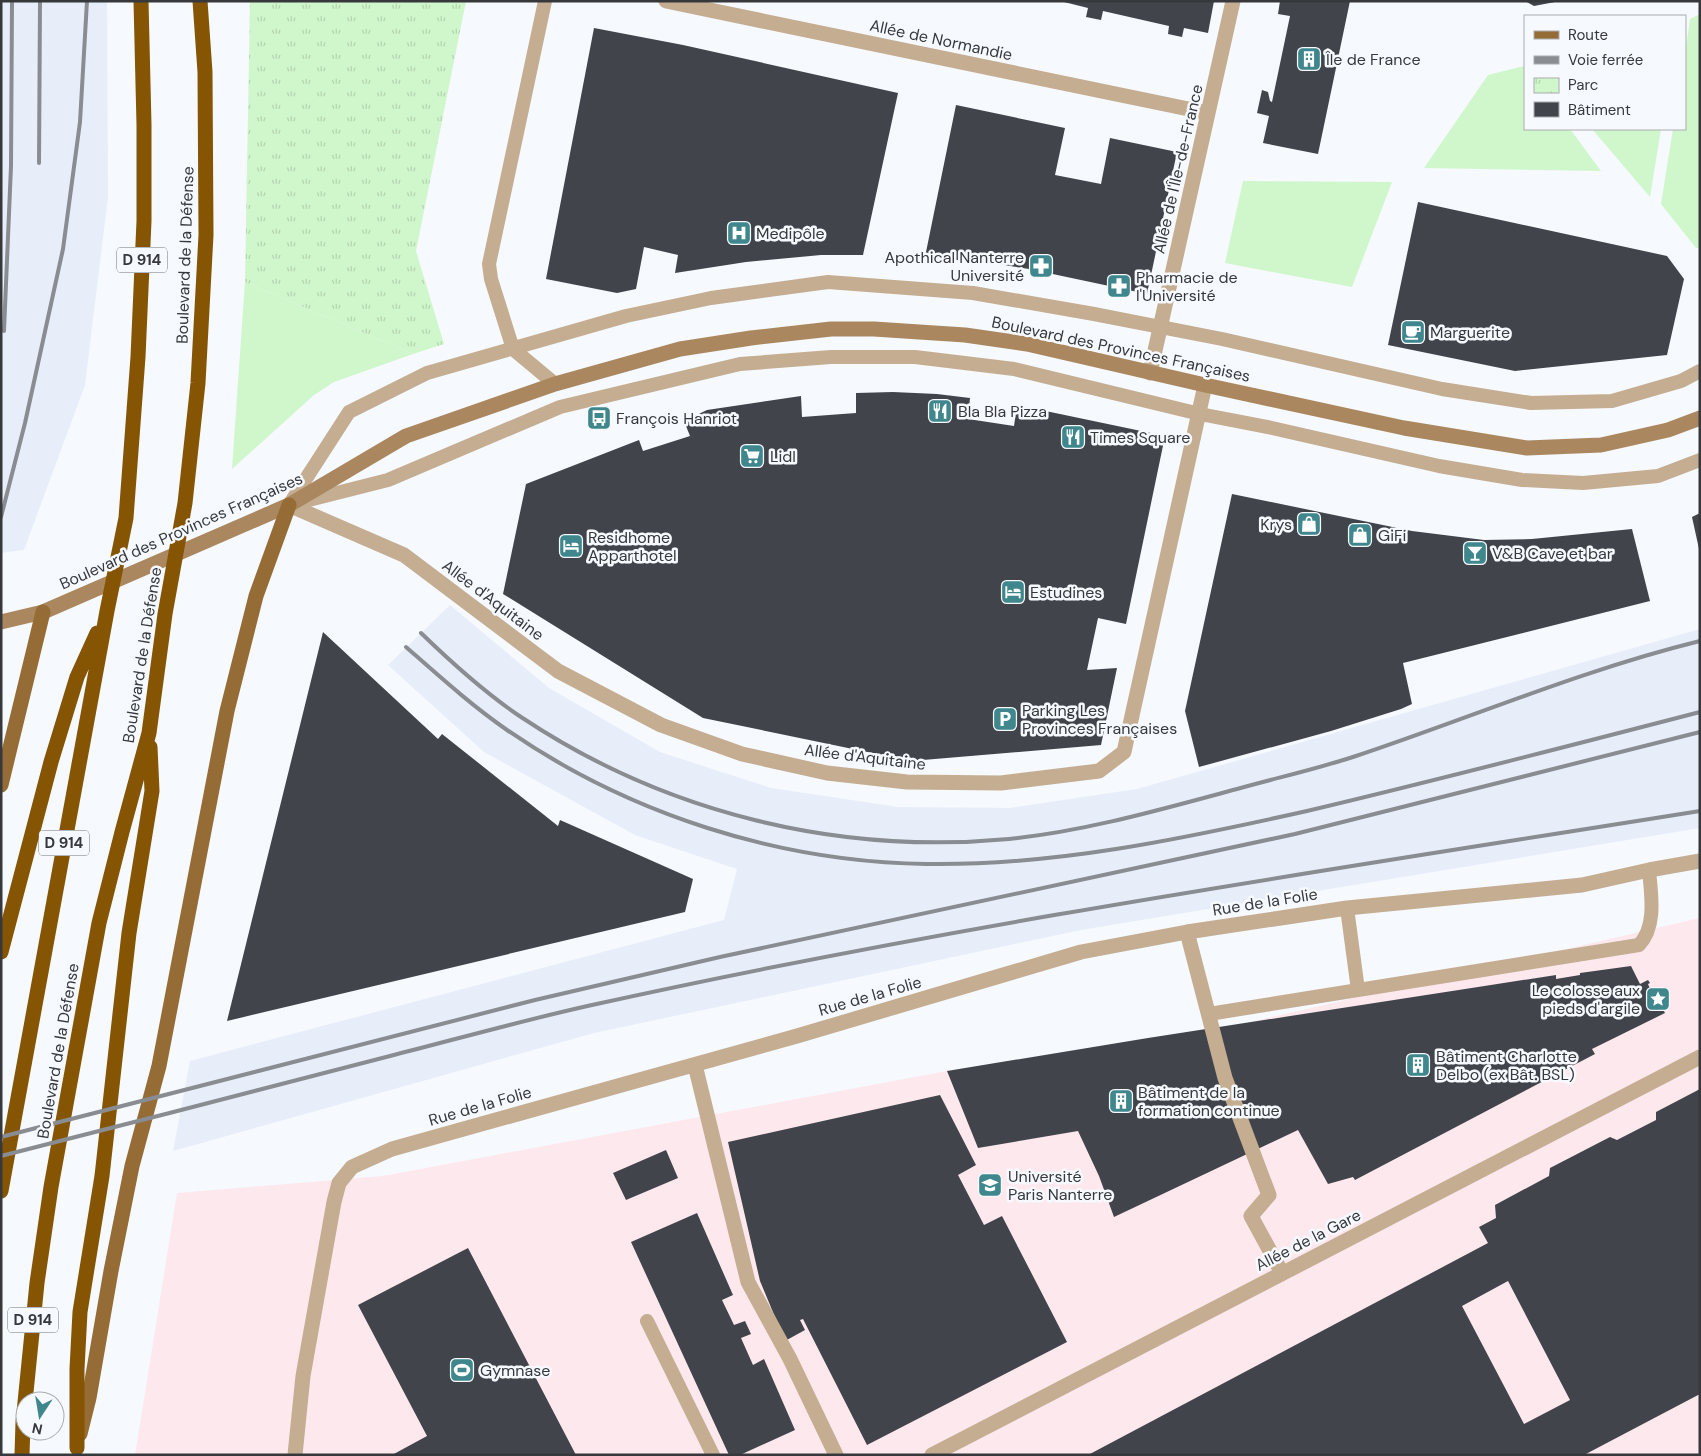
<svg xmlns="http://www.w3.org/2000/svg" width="1701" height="1456" font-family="'DM Sans',sans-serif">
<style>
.education{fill:#fde8ee}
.built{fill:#e7eefa}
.grass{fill:#d0f6cb}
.park{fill:url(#park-tufts)}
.building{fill:#41454b;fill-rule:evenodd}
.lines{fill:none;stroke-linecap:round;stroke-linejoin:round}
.lane{stroke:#c4ad91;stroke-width:14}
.street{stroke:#c4ad91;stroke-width:15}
.secondary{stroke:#aa875e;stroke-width:15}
.primary{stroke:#966c36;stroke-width:15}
.highway{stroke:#855503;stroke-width:15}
.rail{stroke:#898c90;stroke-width:4}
.labels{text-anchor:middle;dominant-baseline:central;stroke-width:5;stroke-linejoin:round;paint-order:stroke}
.shield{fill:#f6f9fe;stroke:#707276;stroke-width:1}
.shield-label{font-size:15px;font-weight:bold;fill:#36383b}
.street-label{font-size:16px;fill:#36383b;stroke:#f6f9fe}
.poi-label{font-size:16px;fill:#36383b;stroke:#f6f9fe;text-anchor:start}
</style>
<defs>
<pattern id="park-tufts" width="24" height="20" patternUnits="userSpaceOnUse" patternTransform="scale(1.25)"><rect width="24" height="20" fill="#d0f6cb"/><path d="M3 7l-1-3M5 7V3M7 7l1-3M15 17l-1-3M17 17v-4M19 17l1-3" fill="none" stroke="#b3d4af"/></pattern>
</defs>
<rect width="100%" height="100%" fill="#f6f9fe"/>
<!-- education -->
<path class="education" d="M1700,918V1455H135L177,1193L383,1176L947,1071L1242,1024Z"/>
<!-- built -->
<path class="built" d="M1,1H107L108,197L85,385L24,550L1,553Z
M450,605L549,688L660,752L771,788L898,807L1010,808L1137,789L1700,629V828L1081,930L594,1033L173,1151L190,1061L724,920L737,869L635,835L484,752L388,665Z"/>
<!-- grass -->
<path class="grass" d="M1700,14V248H1696L1661,204L1673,129H1685V55L1690,19Z
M1524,66L1525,129H1570L1601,171L1424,168L1488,75Z
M1592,129H1661L1650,197Z
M1243,181L1392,182L1352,287L1225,263Z
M245,282L413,354L334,382L314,395L232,469Z"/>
<!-- park -->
<path class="park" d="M250,1H466L416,251L444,344L413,354L245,282Z"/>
<!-- building -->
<path class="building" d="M1060,1H1214L1208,33L1184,28L1182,37L1168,34L1169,26L1103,11L1101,20L1086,17L1088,8Z
M1280,1H1350L1318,154L1263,143L1269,116L1257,113L1262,90L1268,92L1270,101L1272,102L1290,16L1278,14Z
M1525,1H1555V2L1534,6Z
M594,28L683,45L898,93L863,255H821L746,262L675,273L678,255L644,247L636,289L617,293L546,279Z
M956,105L1065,128L1055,175L1101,184L1110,138L1177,152L1147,294L1029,269L998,264L925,257Z
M1418,202L1667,256L1684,279L1667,355L1515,371L1388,345Z
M893,392L937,394L970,398L968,419L1014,426L1017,405L1165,436L1126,624L1098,618L1087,670L1117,668L1101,745L911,761L703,718L503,594L526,484L639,440L643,451L690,436L684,421L707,410L801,396L802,417L856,413V393Z
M1232,494L1412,531L1484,540L1532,539L1632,529L1650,601L1403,663L1412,704L1401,709L1331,731L1199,767L1185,711Z
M1700,513V549H1699L1692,517Z
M323,632L438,739L442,734L558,826L560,820L693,879L685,912L227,1021Z
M1631,966L1640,984L1648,980L1650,983L1648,984L1650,989L1652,988L1665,1013L1592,1049L1595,1054L1355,1180L1353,1177L1328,1184L1298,1130L1114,1217L1099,1176L1078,1131L978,1148L947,1071L1148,1038L1478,987L1556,975V979L1580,975V973Z
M1700,1089V1394L1584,1455H1088L1488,1243L1479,1227L1496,1218L1495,1205L1549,1176L1550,1168L1610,1137L1617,1140L1656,1120V1112ZM1508,1281L1570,1400L1524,1424L1462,1306Z
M940,1095L976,1165L958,1175L984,1225L1002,1216L1067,1342L867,1445L803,1319L800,1320L805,1330L785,1341L760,1281L728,1142Z
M666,1150L678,1178L626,1200L613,1173Z
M697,1213L733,1295L722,1300L734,1325L745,1321L751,1334L741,1338L753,1365L764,1359L795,1430L740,1455H729L631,1242Z
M468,1248L576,1455H392L427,1436L358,1305Z"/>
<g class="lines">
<!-- lane -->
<path class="lane" d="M545,1L489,264L491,279L513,349L555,384
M297,503L388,480L560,407L740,364L831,357H915L1014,369L1200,414L1272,428L1439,466L1522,480L1583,483L1658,476L1700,460
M289,505L349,412L427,373L626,316L711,298L828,282L973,293L1094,314L1222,339L1442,389L1531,403L1612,401L1681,381L1700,371
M1347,908L1358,990
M1209,1014L1639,945C1657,926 1651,894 1649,870
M647,1321L713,1455"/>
<!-- street -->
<path class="street" d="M666,1L1208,113
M1150,373L1233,1
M289,505L404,555L558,671L661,725L742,754L827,773L907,782L1001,783L1099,771L1124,752L1205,385
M1187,932L1225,1078L1269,1195L1251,1216L1282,1273
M695,1065L748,1282L790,1359L836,1455
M295,1455L303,1376L334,1202L339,1183L352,1167L392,1149L797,1036L1081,952L1187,932L1347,908L1582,885L1649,870L1700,861
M932,1455L1700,1057"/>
<!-- secondary -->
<path class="secondary" d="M1,622L43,612L289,505L406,436L555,384L680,349L751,338L831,329H874L965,335L1027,344L1205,385L1404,428L1527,448L1601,445L1668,430L1700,418"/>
<!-- primary -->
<path class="primary" d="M1,785L43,612
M80,1434L89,1398L111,1271L132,1166L159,1066L227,711L256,596L289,505"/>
<!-- highway -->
<path class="highway" d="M1,952L51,762L77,677L97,633
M1,1191L107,611L126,518L138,357L144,221V125L141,1
M77,1448V1369L80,1312L102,1176L129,933L152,791L150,747
M22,1455L23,1422L37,1283L51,1187L99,923L122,832L149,733L165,614L185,503L198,383L206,235L205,72L200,1"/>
<!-- rail -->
<path class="rail" d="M39,163L40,1
M4,331L11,166L12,1
M1,517L25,423L63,249L80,122L87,1
M421,633C452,663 485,693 521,717C665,813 837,855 1009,839C1087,831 1162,809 1237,789C1276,778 1317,769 1356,756C1470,718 1582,670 1700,641
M406,647C439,676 471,705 507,730C629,814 778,862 926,864C1054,866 1182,839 1307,811C1438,780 1569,746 1700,712
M1,1137L535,1000L720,957L1295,834L1700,732
M1,1156C131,1123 260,1090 390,1056C457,1039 524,1020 592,1005C958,924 1330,870 1700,811"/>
</g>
<!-- icons -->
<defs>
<symbol id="building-square" viewBox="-11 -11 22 22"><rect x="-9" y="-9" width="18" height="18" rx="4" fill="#3f878c" stroke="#f6f9fe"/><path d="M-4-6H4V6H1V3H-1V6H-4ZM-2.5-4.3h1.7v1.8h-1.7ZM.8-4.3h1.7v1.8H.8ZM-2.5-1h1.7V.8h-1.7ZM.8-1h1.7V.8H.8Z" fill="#fff"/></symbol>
<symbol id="hospital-square" viewBox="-11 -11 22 22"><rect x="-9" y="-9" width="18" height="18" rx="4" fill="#3f878c" stroke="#f6f9fe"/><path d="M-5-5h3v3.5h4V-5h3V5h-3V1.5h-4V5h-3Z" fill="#fff"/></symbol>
<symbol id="pharmacy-square" viewBox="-11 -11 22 22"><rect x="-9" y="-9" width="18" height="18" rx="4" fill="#3f878c" stroke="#f6f9fe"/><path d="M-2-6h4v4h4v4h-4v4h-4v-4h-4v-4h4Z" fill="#fff"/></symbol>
<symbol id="cafe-square" viewBox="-11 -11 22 22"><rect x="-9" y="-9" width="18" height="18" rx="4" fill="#3f878c" stroke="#f6f9fe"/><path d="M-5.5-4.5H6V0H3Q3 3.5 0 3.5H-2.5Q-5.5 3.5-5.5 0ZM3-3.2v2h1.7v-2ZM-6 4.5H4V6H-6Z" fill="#fff"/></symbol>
<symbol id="restaurant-square" viewBox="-11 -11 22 22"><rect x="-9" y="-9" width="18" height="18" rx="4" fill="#3f878c" stroke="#f6f9fe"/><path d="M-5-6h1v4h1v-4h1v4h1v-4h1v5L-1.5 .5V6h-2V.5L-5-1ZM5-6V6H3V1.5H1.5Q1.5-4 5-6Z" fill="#fff"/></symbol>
<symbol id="bus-square" viewBox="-11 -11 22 22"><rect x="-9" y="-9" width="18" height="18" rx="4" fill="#3f878c" stroke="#f6f9fe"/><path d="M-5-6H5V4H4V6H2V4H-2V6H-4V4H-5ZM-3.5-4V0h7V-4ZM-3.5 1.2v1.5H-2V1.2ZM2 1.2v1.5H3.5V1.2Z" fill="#fff"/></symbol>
<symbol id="supermarket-square" viewBox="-11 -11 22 22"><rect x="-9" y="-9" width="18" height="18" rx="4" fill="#3f878c" stroke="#f6f9fe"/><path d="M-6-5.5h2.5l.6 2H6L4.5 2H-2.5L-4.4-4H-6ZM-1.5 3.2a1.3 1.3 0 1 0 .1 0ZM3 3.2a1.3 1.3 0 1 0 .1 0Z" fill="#fff"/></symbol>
<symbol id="shop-square" viewBox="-11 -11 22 22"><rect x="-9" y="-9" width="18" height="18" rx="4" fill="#3f878c" stroke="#f6f9fe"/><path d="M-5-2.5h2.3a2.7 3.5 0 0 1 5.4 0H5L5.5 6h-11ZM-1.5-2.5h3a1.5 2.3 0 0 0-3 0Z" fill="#fff"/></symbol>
<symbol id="hotel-square" viewBox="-11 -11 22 22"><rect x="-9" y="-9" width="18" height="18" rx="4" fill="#3f878c" stroke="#f6f9fe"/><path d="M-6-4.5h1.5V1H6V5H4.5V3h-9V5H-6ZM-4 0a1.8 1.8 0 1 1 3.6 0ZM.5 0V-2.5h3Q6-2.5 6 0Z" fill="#fff"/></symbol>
<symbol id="bar-square" viewBox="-11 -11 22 22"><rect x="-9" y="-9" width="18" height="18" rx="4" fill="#3f878c" stroke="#f6f9fe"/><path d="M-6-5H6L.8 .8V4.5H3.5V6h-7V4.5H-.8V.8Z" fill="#fff"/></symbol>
<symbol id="parking-square" viewBox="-11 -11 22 22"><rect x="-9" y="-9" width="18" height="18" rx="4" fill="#3f878c" stroke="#f6f9fe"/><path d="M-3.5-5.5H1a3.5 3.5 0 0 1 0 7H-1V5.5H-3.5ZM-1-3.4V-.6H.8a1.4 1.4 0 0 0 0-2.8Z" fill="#fff"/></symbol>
<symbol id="sight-square" viewBox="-11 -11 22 22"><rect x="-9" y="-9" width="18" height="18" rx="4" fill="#3f878c" stroke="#f6f9fe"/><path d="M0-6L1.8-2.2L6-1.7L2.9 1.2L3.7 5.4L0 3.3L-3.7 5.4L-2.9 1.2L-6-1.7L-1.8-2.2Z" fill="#fff"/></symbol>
<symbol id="university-square" viewBox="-11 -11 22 22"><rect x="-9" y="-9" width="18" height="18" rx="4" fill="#3f878c" stroke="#f6f9fe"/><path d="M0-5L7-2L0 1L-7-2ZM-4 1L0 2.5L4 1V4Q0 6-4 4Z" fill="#fff"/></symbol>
<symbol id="stadium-square" viewBox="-11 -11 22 22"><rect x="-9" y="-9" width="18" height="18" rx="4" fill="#3f878c" stroke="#f6f9fe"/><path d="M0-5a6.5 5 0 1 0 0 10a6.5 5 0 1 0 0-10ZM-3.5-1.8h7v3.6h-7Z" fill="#fff"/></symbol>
</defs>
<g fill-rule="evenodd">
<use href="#building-square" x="1295" y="45" width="28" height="28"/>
<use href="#hospital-square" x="725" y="219" width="28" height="28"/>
<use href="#pharmacy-square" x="1027" y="252" width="28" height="28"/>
<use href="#pharmacy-square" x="1105" y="272" width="28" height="28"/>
<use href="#cafe-square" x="1399" y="318" width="28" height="28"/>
<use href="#restaurant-square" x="926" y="397" width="28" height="28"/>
<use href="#bus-square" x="585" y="404" width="28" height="28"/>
<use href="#restaurant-square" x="1059" y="423" width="28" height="28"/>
<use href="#supermarket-square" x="738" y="442" width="28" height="28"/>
<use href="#shop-square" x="1295" y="510" width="28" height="28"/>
<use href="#shop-square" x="1346" y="521" width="28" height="28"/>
<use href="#hotel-square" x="557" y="532" width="28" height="28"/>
<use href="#bar-square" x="1461" y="539" width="28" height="28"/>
<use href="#hotel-square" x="999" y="578" width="28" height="28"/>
<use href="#parking-square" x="991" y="705" width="28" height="28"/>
<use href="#sight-square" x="1644" y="985" width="28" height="28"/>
<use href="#building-square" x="1404" y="1051" width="28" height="28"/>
<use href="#building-square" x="1107" y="1087" width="28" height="28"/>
<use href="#university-square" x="976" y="1171" width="28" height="28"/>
<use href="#stadium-square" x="448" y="1356" width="28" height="28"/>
</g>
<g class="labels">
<!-- shield labels -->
<g class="shield">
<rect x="117" y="247.5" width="50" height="25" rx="4"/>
<rect x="39" y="830.5" width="50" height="25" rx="4"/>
<rect x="8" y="1307.5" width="50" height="25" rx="4"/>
</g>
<g class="shield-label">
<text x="142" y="260">D 914</text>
<text x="64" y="843">D 914</text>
<text x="33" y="1320">D 914</text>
</g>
<!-- street labels -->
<g class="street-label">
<text transform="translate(941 40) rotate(12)">Allée de Normandie</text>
<text transform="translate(1178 169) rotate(-77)">Allée de l'Île-de-France</text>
<text transform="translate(185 255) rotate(-88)">Boulevard de la Défense</text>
<text transform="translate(1121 349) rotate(12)">Boulevard des Provinces Françaises</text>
<text transform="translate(181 531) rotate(-24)">Boulevard des Provinces Françaises</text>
<text transform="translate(493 600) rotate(37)">Allée d'Aquitaine</text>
<text transform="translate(142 655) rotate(-81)">Boulevard de la Défense</text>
<text transform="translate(865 757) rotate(7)">Allée d'Aquitaine</text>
<text transform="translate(1265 902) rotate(-9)">Rue de la Folie</text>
<text transform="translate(870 996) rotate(-16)">Rue de la Folie</text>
<text transform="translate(58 1051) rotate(-80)">Boulevard de la Défense</text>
<text transform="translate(480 1106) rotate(-16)">Rue de la Folie</text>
<text transform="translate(1308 1240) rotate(-27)">Allée de la Gare</text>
</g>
<!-- poi labels -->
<g class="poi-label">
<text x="1326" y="59">Île de France</text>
<text x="756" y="233">Medipôle</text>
<text x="1024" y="257" text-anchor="end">Apothical Nanterre<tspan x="1024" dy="18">Université</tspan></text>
<text x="1136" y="277">Pharmacie de<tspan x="1136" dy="18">l'Université</tspan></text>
<text x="1430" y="332">Marguerite</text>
<text x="958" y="411">Bla Bla Pizza</text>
<text x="616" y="418">François Hanriot</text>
<text x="1090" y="437">Times Square</text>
<text x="770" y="456">Lidl</text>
<text x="1292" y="524" text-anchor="end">Krys</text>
<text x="1378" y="535">GiFi</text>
<text x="588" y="537">Residhome<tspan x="588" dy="18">Apparthotel</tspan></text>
<text x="1492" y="553">V&amp;B Cave et bar</text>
<text x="1030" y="592">Estudines</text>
<text x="1022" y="710">Parking Les<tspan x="1022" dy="18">Provinces Françaises</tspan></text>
<text x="1640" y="990" text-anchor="end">Le colosse aux<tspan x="1640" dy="18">pieds d'argile</tspan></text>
<text x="1436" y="1056">Bâtiment Charlotte<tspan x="1436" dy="18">Delbo (ex Bât. BSL)</tspan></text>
<text x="1138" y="1092">Bâtiment de la<tspan x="1138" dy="18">formation continue</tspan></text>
<text x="1008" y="1176">Université<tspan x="1008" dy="18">Paris Nanterre</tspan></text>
<text x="480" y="1370">Gymnase</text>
</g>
</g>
<!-- border -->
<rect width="1701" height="1456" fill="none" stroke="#36383b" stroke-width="5"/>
<!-- legend -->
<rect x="1524" y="15" width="162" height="115" fill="#f6f9fe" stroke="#a9acb0"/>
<rect x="1534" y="31" width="25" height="8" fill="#966c36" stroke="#a9acb0"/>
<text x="1568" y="40" font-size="15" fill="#36383b">Route</text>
<rect x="1534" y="56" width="25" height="8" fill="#898c90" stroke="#a9acb0"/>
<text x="1568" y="65" font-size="15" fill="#36383b">Voie ferrée</text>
<rect x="1534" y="78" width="25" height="15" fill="url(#park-tufts)" stroke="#a9acb0"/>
<text x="1568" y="90" font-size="15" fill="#36383b">Parc</text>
<rect x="1534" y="102" width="25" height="15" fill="#41454b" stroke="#a9acb0"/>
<text x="1568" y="115" font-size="15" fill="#36383b">Bâtiment</text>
<!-- north arrow -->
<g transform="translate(40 1416) rotate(192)"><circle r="24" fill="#f6f9fe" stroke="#a9acb0"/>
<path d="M0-4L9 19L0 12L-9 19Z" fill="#3f878c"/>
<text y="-8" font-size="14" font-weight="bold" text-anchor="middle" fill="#36383b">N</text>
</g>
</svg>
